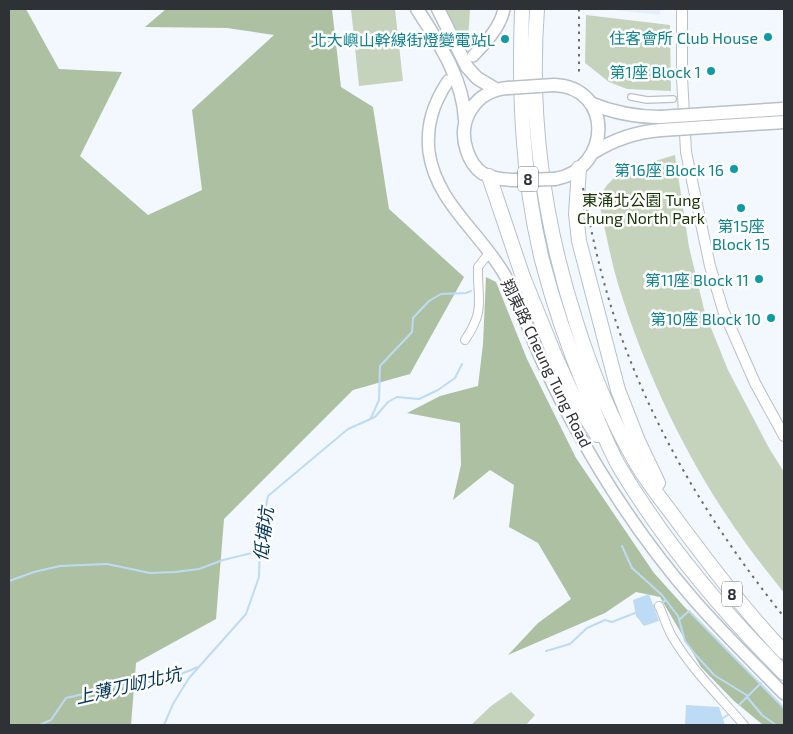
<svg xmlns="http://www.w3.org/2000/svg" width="793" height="734" font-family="'Exo 2','Noto Sans TC',sans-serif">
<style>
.built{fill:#e4effc}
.green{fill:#c5d3bd}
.forest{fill:#adc1a2}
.water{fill:#bddbf5}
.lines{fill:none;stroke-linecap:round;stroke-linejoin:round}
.stream{stroke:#bddbf5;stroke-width:2}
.pedestrian-casing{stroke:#b8c0ca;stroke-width:8}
.minor-casing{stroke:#b8c0ca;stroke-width:10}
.tertiary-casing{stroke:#b8c0ca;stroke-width:12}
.secondary-casing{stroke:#b8c0ca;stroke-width:14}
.primary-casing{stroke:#b8c0ca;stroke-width:15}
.motorway-casing{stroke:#b8c0ca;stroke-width:16}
.pedestrian{stroke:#fff;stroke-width:5.5}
.minor{stroke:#fff;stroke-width:8}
.tertiary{stroke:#fff;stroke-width:10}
.secondary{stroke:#fff;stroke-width:11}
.primary{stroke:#fff;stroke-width:12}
.motorway{stroke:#fff;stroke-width:14}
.rail{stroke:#686c70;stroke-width:2;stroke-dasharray:2.5 5;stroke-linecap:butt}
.primary-bridge-casing{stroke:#b8c0ca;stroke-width:15;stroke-linecap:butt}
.primary-bridge{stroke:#fff;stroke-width:12}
.culture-dot{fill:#0f9aa8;stroke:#fff;stroke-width:2}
.labels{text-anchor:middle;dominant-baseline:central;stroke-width:5;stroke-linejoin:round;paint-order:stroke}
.shield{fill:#fff;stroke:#6d6f72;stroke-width:1}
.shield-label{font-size:15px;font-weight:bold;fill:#2e3135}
.culture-label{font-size:16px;fill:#0d838f;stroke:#fff;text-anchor:end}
.park-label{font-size:16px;fill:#173203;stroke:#fff}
.street-label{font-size:16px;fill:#2e3135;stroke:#fff}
.water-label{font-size:18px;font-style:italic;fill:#033658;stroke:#fff}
</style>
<rect width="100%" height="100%" fill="#f3f8fe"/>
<!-- built -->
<path class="built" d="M605,9H660V15Z"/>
<!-- green -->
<path class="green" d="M351,9H395L403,81L359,86Z
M445,9H470L468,42L466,44L462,43Z
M586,15L670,25L671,91L627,89L609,82L585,63Z
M675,155L689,247L705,313L728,370L769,448L784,472V593C772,577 759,562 747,545C690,467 647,377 618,284C610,257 605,227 598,199L607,185L621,171Z
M511,692L535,715L526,725H471L491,706Z"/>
<!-- forest -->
<path class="forest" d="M9,9H26L59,69L122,72L80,156L148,215L202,190L192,110L274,35L227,28L145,27L166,9H332L341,87L373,107L389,209L464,277L410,374L353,390L224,519L216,619L136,663L131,725H9Z
M486,277L496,282L527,359L576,458L654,573L691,614L784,709V725H763L734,701L701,667L660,597L636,592L605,613L508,655L538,623L571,599L538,543L509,527L514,485L490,470L453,500L461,465L460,423L407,413L440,396L478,386L483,344Z"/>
<!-- water -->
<path class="water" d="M649,594L659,621L644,626L636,616L633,600Z
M686,705L719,707L725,725H685Z"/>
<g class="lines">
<!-- stream -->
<path class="stream" d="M371,418L379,400L380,366L412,332L413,318L429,301L441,294L466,293L471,291
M622,546L632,568L662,595L678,616L685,641L695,654L714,675L748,696
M9,581L34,572L60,566L83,565L107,564L150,573L175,572L199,569L223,560L260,551
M653,606L665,601
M680,619L689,611L784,708
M546,651L570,644L587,628L605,620L612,622L635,613
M747,697L762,715L776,725
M739,705L761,683
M723,718L731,713
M40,725L51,720L66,698L109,688L169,679L198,667
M164,725L173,704L189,678L246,614L259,577L260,535L268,496L348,429L375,417L388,402L397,397L419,399L438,390L455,378L462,364"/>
<defs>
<path id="pedestrian" d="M631,97L647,100L673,99"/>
<path id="minor" d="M465,340C486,309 477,300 478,267L490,252
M659,606C664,617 667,628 673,638C692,670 720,697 744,725"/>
<path id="tertiary" d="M682,9V77L686,152L710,266L723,310L755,383L784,436"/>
<path id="secondary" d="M473,56C486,42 500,28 504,9
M448,81C433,104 426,125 429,152C436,204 484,235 507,279C518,300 526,323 535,345C546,371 558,396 571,420C606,485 647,546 695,601C723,633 754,663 784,694"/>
<path id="primary" d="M417,9C439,43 463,78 465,120
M438,9L467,67L477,78L497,90
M554,85C614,87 612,169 555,179
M508,88C476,90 456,120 467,151C470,160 475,168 482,173C493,179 504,180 516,180
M590,103C614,113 635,117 660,117
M594,152C615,139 636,132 661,130"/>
<path id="motorway" d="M522,9C519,93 522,178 542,260C553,302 567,344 584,385C595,413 605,442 620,468C665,543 722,611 784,673
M537,9C529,116 543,220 576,322C591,370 610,417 635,461C648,484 666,505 681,526C714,570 746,612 784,652
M579,168L576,214L579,241L618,390L638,441L658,483
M489,176L523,277L555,356L575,400L597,435"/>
</defs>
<!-- pedestrian casing -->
<use href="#pedestrian" class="pedestrian-casing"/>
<!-- minor casing -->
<use href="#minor" class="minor-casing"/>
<!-- tertiary casing -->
<use href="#tertiary" class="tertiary-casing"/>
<!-- secondary casing -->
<use href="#secondary" class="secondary-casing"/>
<!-- primary casing -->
<use href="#primary" class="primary-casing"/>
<!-- motorway casing -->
<use href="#motorway" class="motorway-casing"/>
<!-- pedestrian -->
<use href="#pedestrian" class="pedestrian"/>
<!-- minor -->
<use href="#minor" class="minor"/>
<!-- tertiary -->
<use href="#tertiary" class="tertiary"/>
<!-- secondary -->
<use href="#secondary" class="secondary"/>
<!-- primary -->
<use href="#primary" class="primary"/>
<!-- motorway -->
<use href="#motorway" class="motorway"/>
<!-- rail -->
<path class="rail" d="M579,9V76
M583,188C593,243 606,299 627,352C664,449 720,537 784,617"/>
<defs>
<path id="primary-bridge" d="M508,88L554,85
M660,117L783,109
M661,130L784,122
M516,180L555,179"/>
</defs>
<!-- primary-bridge casing -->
<use href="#primary-bridge" class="primary-bridge-casing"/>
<!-- primary-bridge -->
<use href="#primary-bridge" class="primary-bridge"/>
</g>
<!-- markers -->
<g class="culture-dot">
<circle cx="768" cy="37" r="5"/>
<circle cx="505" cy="39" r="5"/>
<circle cx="711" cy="71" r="5"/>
<circle cx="734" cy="169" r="5"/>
<circle cx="741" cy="208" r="5"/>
<circle cx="759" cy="279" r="5"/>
<circle cx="771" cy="318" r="5"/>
</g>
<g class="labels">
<!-- shield labels -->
<g class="shield">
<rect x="518" y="166.5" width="20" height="25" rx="4"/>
<rect x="722" y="581.5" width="20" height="25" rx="4"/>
</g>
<g class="shield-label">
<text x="528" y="179">8</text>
<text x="732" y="594">8</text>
</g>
<!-- culture labels -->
<g class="culture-label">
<text x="758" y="37">住客會所 Club House</text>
<text x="495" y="39">北大嶼山幹線街燈變電站L</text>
<text x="701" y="71">第1座 Block 1</text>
<text x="724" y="169">第16座 Block 16</text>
<text x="741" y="225" text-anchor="middle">第15座<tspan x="741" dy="18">Block 15</tspan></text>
<text x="749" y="279">第11座 Block 11</text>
<text x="761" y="318">第10座 Block 10</text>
</g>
<!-- park labels -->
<g class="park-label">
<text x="641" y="199">東涌北公園 Tung<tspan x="641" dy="18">Chung North Park</tspan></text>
</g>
<!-- street labels -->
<g class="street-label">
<text transform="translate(547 363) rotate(64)">翔東路 Cheung Tung Road</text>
</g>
<!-- water labels -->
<g class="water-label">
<text transform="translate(263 534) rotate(-83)">低埔坑</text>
<text transform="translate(128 685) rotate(-13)">上薄刀屻北坑</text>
</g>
</g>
<!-- border -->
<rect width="793" height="734" fill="none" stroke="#2e3135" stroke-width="20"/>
</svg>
